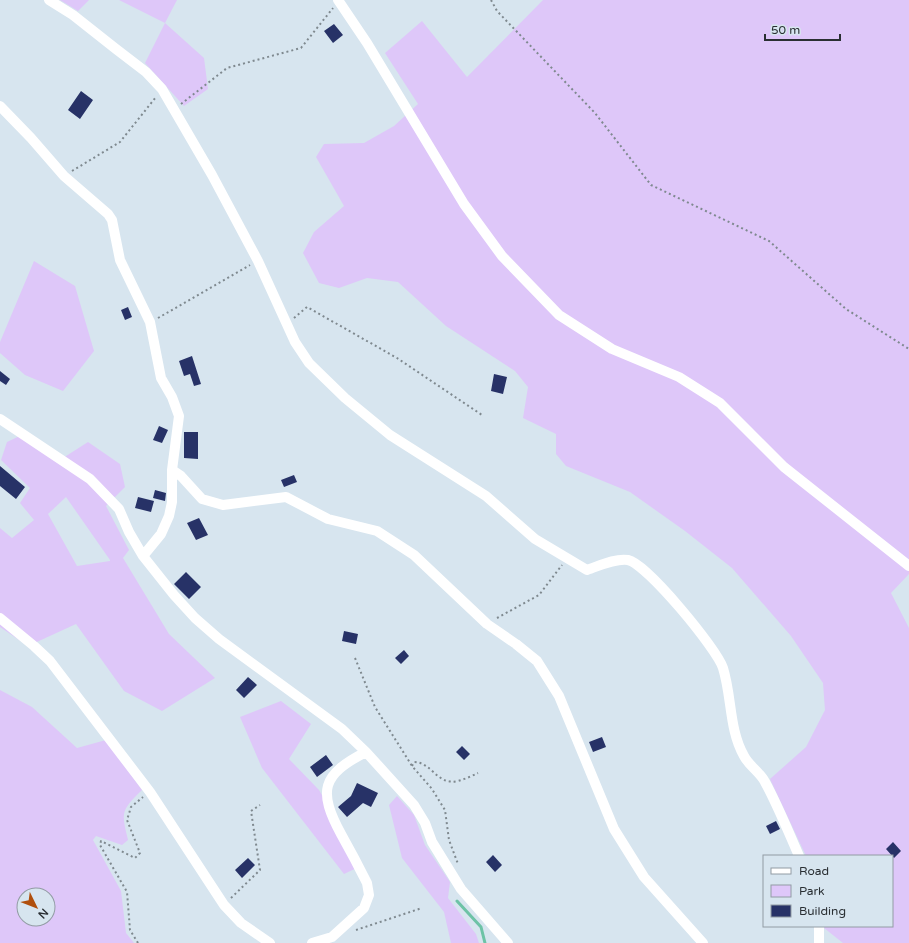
<svg xmlns="http://www.w3.org/2000/svg" width="909" height="943" font-family="'Varela Round',sans-serif">
<style>
.green{fill:#dec7f9;fill-rule:evenodd}
.lines{fill:none;stroke-linecap:round;stroke-linejoin:round}
.stream{stroke:#6dc3a6;stroke-width:3}
.building{fill:#273267}
.path{stroke:#7f898f;stroke-width:2;stroke-dasharray:2 3;stroke-linecap:butt}
.minor{stroke:#fff;stroke-width:10}
</style>
<rect width="100%" height="100%" fill="#d7e5ef"/>
<!-- green -->
<path class="green" d="M60,0H89L78,11Z
M119,0H177L165,23L204,58L208,89L184,106L145,63L165,23Z
M543,0H909V574L891,593L909,628V943H843L824,928L825,926H892V856H806L770,779L806,747L825,710L823,683L791,636L732,568L685,531L630,492L566,466L556,454V434L523,418L528,387L515,371L446,326L398,282L367,278L339,288L319,283L303,253L314,232L344,206L316,157L324,144L364,143L394,126L418,104L385,53L422,21L467,77Z
M34,261L75,286L94,351L63,391L25,375L0,353V342Z
M26,433L63,458L88,442L120,464L125,487L106,506L129,550L123,558L169,634L215,678L162,711L124,691L76,624L28,646L0,627V528L12,538L34,520L20,503L30,488L1,460L7,442ZM66,497L110,560V561L77,566L48,514Z
M0,690L32,707L77,748L106,740L142,790C121,811 121,811 128,840L122,845L96,836L93,840L121,891L126,933L134,943H0ZM24,895H48V919H24Z
M281,701L311,724L289,759L319,790L363,865L344,874L262,768L240,717Z
M397,796L414,815L425,845L450,882L448,898L476,934L479,943H451L444,912L402,858L389,805Z"/>
<g class="lines">
<!-- stream -->
<path class="stream" d="M457,901L481,927L485,943"/>
</g>
<!-- building -->
<path class="building" d="M334,24L343,35L333,43L324,31Z
M81,91L93,100L80,119L68,110Z
M128,307L132,317L125,320L121,310Z
M192,356L201,384L194,386L190,374L184,376L179,361Z
M0,371L10,379L6,385L0,381Z
M494,374L507,377L503,394L491,391Z
M159,426L168,430L162,443L153,440Z
M184,432H198V459L184,458Z
M0,466L25,487L16,499L0,486Z
M294,475L297,482L284,487L281,480Z
M155,490L166,493L165,501L153,498Z
M138,497L154,501L151,512L135,508Z
M199,518L208,535L196,540L187,523Z
M186,572L201,587L189,599L174,584Z
M344,631L358,634L356,644L342,641Z
M404,650L409,656L401,664L395,658Z
M248,677L257,685L244,698L236,690Z
M602,737L606,747L593,752L589,742Z
M462,746L470,754L464,760L456,752Z
M326,755L333,765L317,777L310,767Z
M357,783L378,793L371,807L363,803L347,817L338,807L351,796Z
M776,821L780,829L770,834L766,826Z
M893,842L901,851L894,858L886,849Z
M493,855L502,865L495,872L486,862Z
M248,858L255,865L242,878L235,870Z"/>
<g class="lines">
<!-- path -->
<path class="path" d="M491,0L497,11L595,113L651,185L769,241L846,309L909,349
M181,104L227,68L301,48L333,8
M72,171L120,142L156,97
M158,318L250,265
M294,318L307,307L397,358L482,415
M497,618L539,595L562,565
M355,658L375,707L412,766L432,789L445,810L449,840L458,864
M412,766L414,762C432,762 437,786 458,781C465,779 472,776 478,773
M231,898L260,870L251,811L260,805
M356,930L422,908
M138,943L130,930L127,892L100,845L101,841L135,858L140,853L127,820L131,807L143,797"/>
<!-- minor -->
<path class="minor" d="M49,0L73,15L116,49L146,72L162,89L212,175L258,261L295,342L309,363L345,398L390,435L486,496L535,539L587,570C599,566 615,558 628,560C647,564 717,649 723,668C732,697 729,730 744,756C749,766 760,772 765,782C778,806 788,831 799,856
M338,0L367,43L464,204L502,256L559,315L612,349L679,377L720,403L784,467L909,566
M0,106L31,138L64,176L108,214L112,220L120,260L150,322L161,378L172,397L179,416L172,470V502L169,516L161,534L143,556
M0,419L90,479L119,509L129,532L143,556L174,595L195,618L219,639L342,729L366,752L414,805L425,823L432,842L461,889L508,943
M172,470L181,476L202,499L223,505L286,497L328,519L377,531L414,555L487,624L516,644L537,661L559,696L614,829L644,877L703,943
M0,618L34,646L50,661L150,792L224,905L241,923L270,943
M312,943L332,937L364,908L369,895L367,883C359,867 350,850 341,834C318,791 321,775 366,752
M819,943V926"/>
</g>
<!-- legend -->
<rect x="763" y="855" width="130" height="72" fill="#d7e5ef" stroke="#929ca4"/>
<rect x="771" y="868" width="20" height="6" fill="#ffffff" stroke="#929ca4"/>
<text x="799" y="875" font-size="12" fill="#2a2f33">Road</text>
<rect x="771" y="885" width="20" height="12" fill="#dec7f9" stroke="#929ca4"/>
<text x="799" y="895" font-size="12" fill="#2a2f33">Park</text>
<rect x="771" y="905" width="20" height="12" fill="#273267" stroke="#929ca4"/>
<text x="799" y="915" font-size="12" fill="#2a2f33">Building</text>
<!-- north arrow -->
<g transform="translate(36 907) rotate(133)"><circle r="19" fill="#d7e5ef" stroke="#929ca4"/>
<path d="M0-3L7 15L0 10L-7 15Z" fill="#b04f0c"/>
<text y="-6" font-size="11" font-weight="bold" text-anchor="middle" fill="#2a2f33">N</text>
</g>
<!-- scale -->
<path d="M765 34v6h75v-6" fill="none" stroke="#2a2f33" stroke-width="2"/>
<text x="771" y="34" font-size="12" fill="#2a2f33" stroke="#d7e5ef" stroke-width="3" paint-order="stroke">50 m</text>
</svg>
